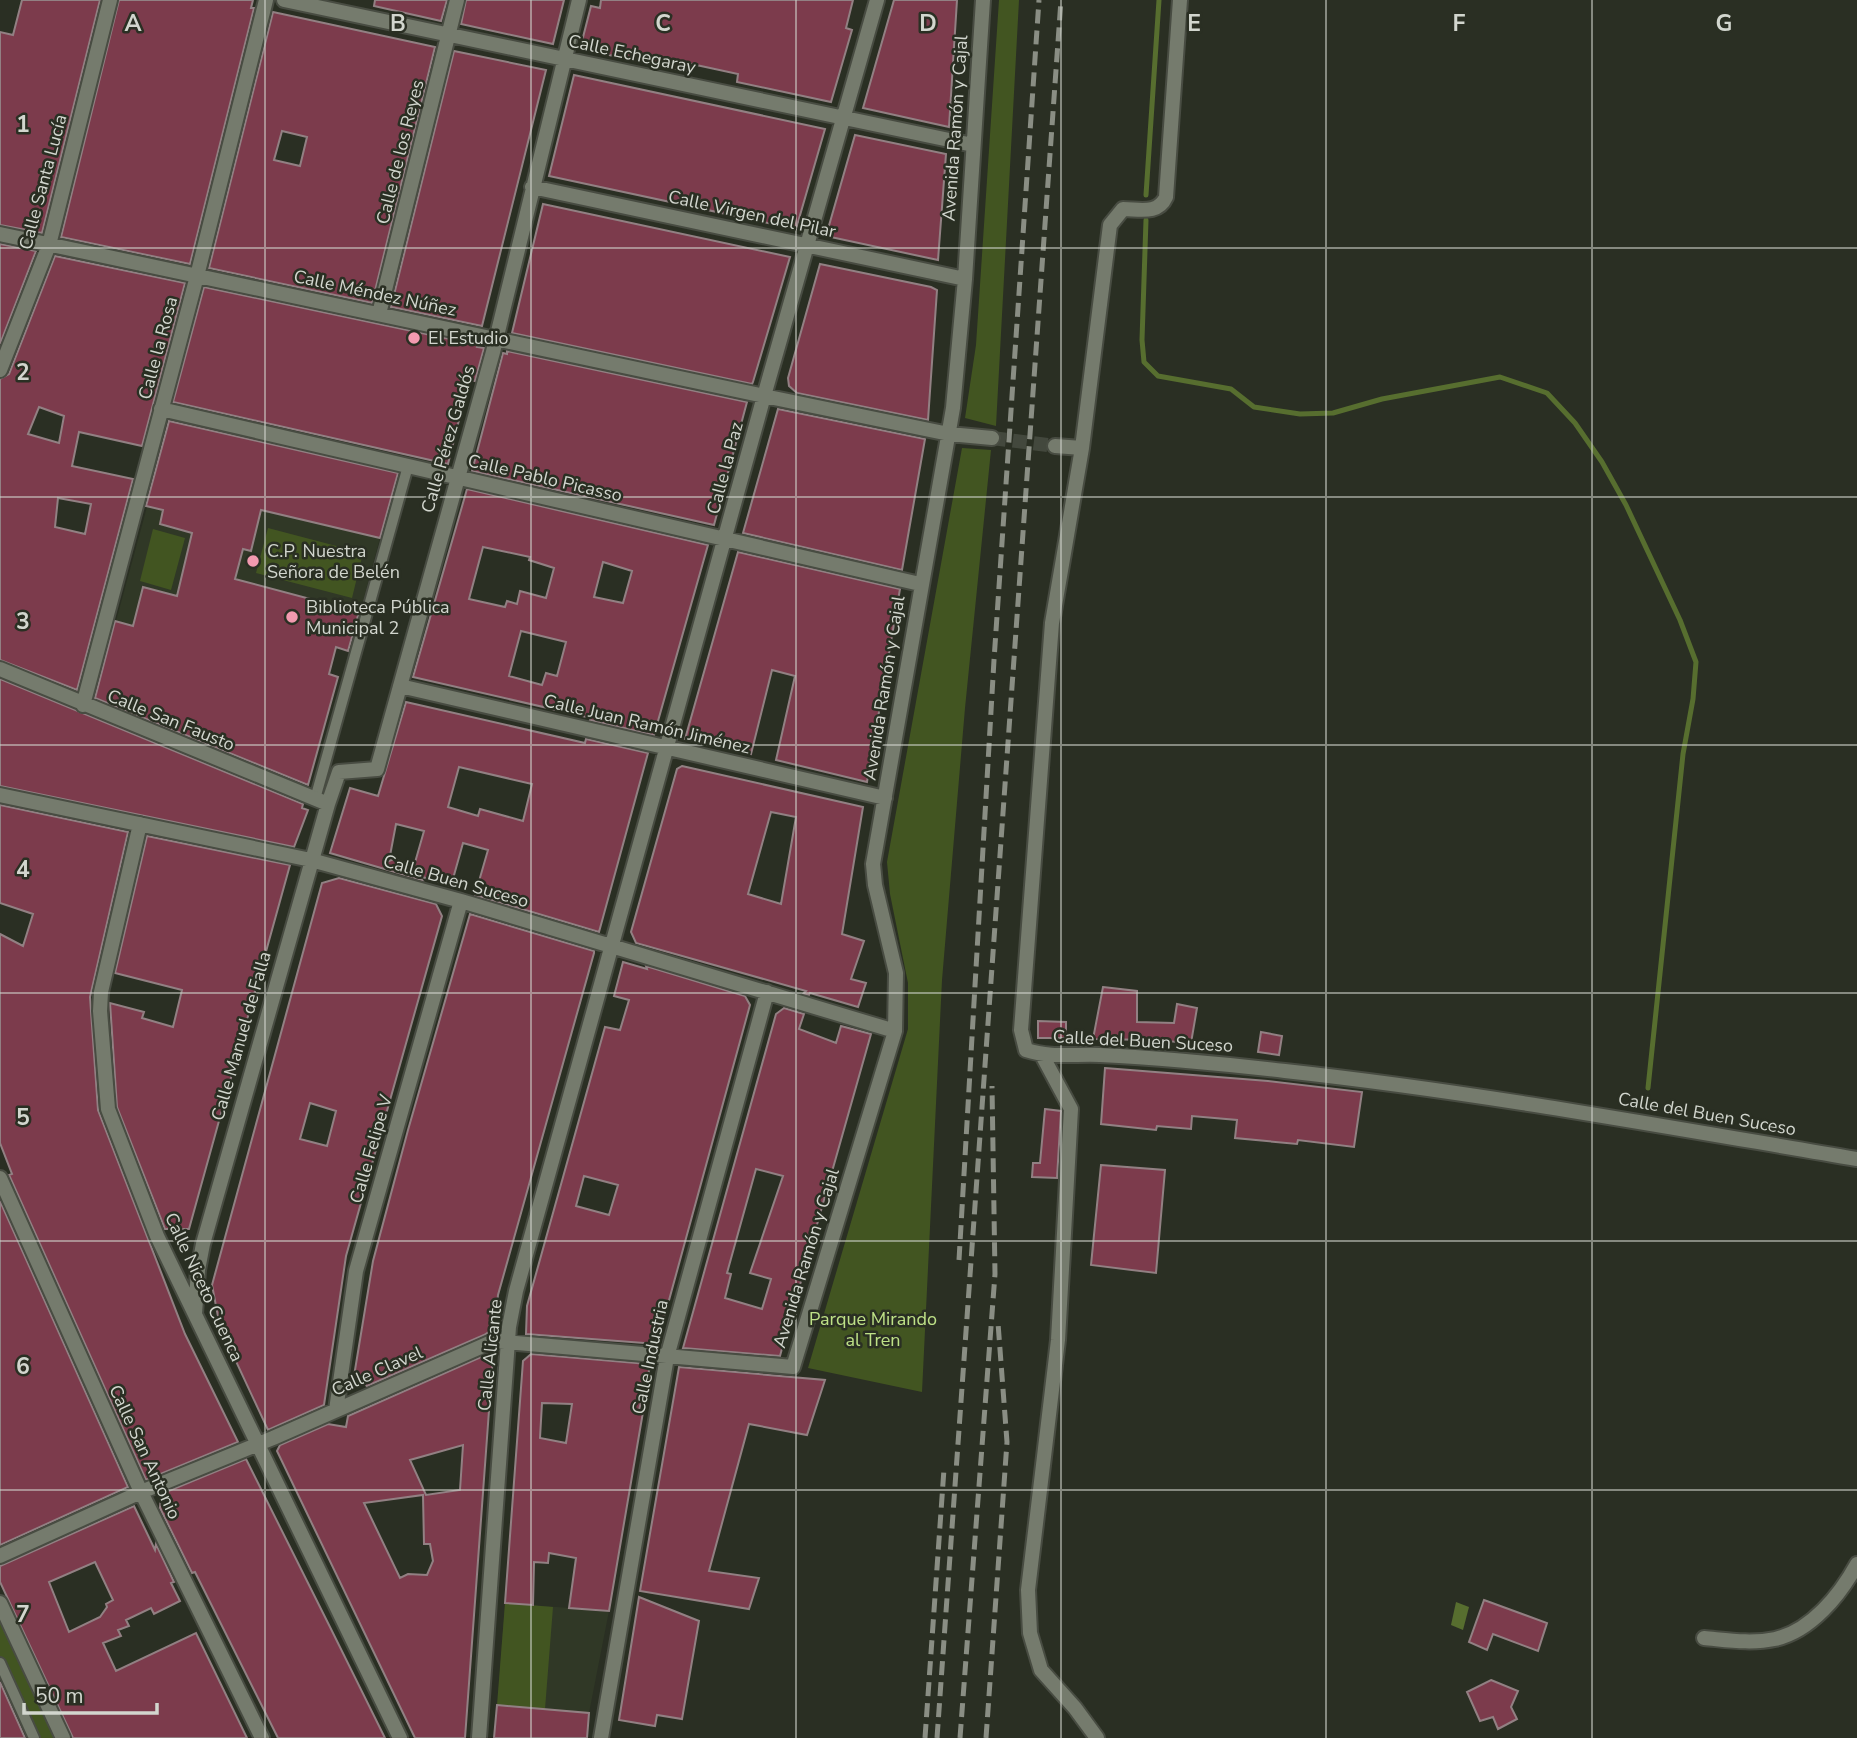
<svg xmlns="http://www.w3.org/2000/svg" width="1857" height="1738" font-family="'Nunito Sans',sans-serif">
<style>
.built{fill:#303826}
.green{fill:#425521}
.water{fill:#576e2f}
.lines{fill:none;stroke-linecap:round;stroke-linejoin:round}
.stream{stroke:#576e2f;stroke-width:5}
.building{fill:#7c3b4c;stroke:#928083;stroke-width:2;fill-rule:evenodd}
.minor-tunnel{stroke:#43483d;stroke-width:14;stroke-dasharray:14 7;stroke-linecap:butt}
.pedestrian-casing{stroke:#484c42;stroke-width:14}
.minor-casing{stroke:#484c42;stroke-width:18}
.pedestrian{stroke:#757b6d;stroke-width:10}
.minor{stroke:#757b6d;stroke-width:14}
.rail{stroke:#8a8e84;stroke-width:5;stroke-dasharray:14 7;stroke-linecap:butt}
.grid{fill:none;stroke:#d2d6ce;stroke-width:2;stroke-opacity:0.55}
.poi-dot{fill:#f29aaf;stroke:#2a2f23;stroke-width:2.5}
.labels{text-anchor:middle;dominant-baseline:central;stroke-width:5;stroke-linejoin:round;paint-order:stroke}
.street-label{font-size:18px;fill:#d2d6ce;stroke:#2a2f23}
.poi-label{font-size:18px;fill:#d2d6ce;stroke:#2a2f23;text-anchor:start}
.park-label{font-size:18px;fill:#bee187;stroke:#2a2f23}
.grid-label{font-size:23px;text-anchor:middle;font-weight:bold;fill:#d2d6ce;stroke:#2a2f23;stroke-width:5;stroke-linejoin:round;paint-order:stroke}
</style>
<rect width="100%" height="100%" fill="#2a2f23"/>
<!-- built -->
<path class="built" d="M153,485L380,538L360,612L255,584L252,591L175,636L116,621Z
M505,1603L609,1611L589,1713L495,1738Z"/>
<!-- green -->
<path class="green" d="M999,0H1019L996,426L965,418L976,345Z
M962,448L991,450L965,708L942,980L922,1392L808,1368L908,1029V983L890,894L887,862Z
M268,528L363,553L352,598L256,573Z
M153,529L185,538L171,590L140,581Z
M0,1603L63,1738H34L0,1663Z
M505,1603L553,1607L545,1709L497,1705Z"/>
<!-- water -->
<path class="water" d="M1456,1602L1469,1607L1463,1630L1451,1625Z"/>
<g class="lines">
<!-- stream -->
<path class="stream" d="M1146,195L1159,0
M1146,220L1142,340L1144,362L1158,376L1231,389L1254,407L1300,414L1333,413L1382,399L1500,377L1547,393L1575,423L1602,462L1626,505L1680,620L1696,662L1693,699L1683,754L1648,1088"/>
</g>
<!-- building -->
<path class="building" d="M22,0H100L42,233L0,225V32L13,35Z
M119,0H253L251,8H254L190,264L61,237Z
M375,0H447L441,21L374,6Z
M466,0H564L553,44L461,24Z
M601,0H853L846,28L852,30L831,102L737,82L738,74L687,63L686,71L580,49L591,6L600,8Z
M894,0H957L949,127L863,108Z
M273,12L435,47L372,303L209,268ZM282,131L307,137L300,166L274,160Z
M454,51L546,70L482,326L391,307Z
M574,75L825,129L796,229L549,176Z
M855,135L946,154L938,260L826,236Z
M543,204L790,257L753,382L752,384L512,333Z
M0,244L36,251L0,344Z
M55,256L185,283L142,446L79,432L72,466L133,479L77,690L0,660V379L9,374ZM39,407L64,416L59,443L28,434ZM58,498L91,504L85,534L55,527Z
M820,264L931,287L937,290L928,420L797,393L789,386L788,378Z
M204,287L478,345L477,347L484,348L475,381L469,380L448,464L173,402Z
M507,351L747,402L714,525L472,471L503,353L507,354Z
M778,409L925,439L902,570L743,533Z
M169,421L398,473L380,538L261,510L251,551L243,549L235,579L359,612L348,651L336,647L329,674L338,677L308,785L95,698L115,621L133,626L143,587L177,596L192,533L160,524L163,510L146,506Z
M467,489L708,545L654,735L590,720L591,718L413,677ZM483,547L530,557L529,560L554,568L546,598L520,591L517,604L507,601L505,607L469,599ZM603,562L632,571L623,603L594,597ZM521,631L566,642L557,676L546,673L542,685L509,676Z
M738,552L900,589L867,782L776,760L795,676L772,670L751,754L685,739Z
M0,679L303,804L302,808L308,810L294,847L0,786Z
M406,702L585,743L586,739L648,753L599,932L475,895L488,850L463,843L451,886L419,876L422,880L330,853L350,788L378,796ZM459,767L532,784L523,821L480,809L478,816L448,807ZM396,824L424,831L414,866L394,859L389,861Z
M682,766L863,807L842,934L864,941L851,979L866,983L858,1007L810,993L809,995L803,994L806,991L636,943L631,932L677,769ZM771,812L796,817L781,904L748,894Z
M0,805L128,832L90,997L98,1110L185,1334L238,1442L146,1480L9,1175L12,1174L0,1143V934L23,946L33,914L0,903Z
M147,836L290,865L189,1229H165L117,1107L110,1003L144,1012L142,1018L173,1027L182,990L115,973Z
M339,878L436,904L442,916L346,1256L324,1405L268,1430L220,1327L212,1285L322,883ZM310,1103L336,1111L327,1146L300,1139Z
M470,914L594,951V953L498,1295L495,1328L484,1335L367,1386L354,1376L373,1261L408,1130Z
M623,962L647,969L646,966L745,996L750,1005L657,1344L526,1334L527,1306L605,1027L620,1030L629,1000L614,996ZM584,1176L618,1185L609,1215L576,1206Z
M1103,987L1137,991V1022L1174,1023L1177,1004L1197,1008L1191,1043L1152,1040L1093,1039Z
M784,1008L804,1014L799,1029L836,1043L841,1026L871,1034L786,1334L780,1356L683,1348L776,1014ZM756,1169L783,1176L750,1273L771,1279L762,1309L725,1298L731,1274L727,1273Z
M1038,1021L1066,1022V1038H1038Z
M1261,1032L1282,1036L1279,1055L1258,1052Z
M1105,1068L1268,1081L1362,1092L1354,1147L1298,1140L1297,1144L1235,1138L1237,1120L1192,1116L1191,1129L1157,1126L1156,1130L1101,1124Z
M1045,1109L1061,1111L1057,1178L1032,1177L1033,1163H1040Z
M1101,1165L1165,1170L1156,1273L1091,1265Z
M0,1201L128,1487L0,1545Z
M490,1353L493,1356L465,1738H415L277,1451L280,1445L328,1424L346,1427L348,1416ZM463,1445L460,1490L426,1495L410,1460ZM423,1495L424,1544H430L433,1561L427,1575L408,1574L400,1578L364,1503Z
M531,1354L648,1364L650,1367L639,1410L643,1412L609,1611L569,1608L576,1558L549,1553L548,1563L534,1562L533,1605L505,1603L523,1361ZM542,1403L572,1404L566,1443L540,1438Z
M679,1367L825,1380L807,1435L749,1424L709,1571L759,1578L749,1609L640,1591Z
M246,1459L330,1627L385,1738H278L195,1572L192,1573L160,1508L161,1494Z
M134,1506L155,1550L156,1544L174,1582L171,1583L180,1601L154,1614L151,1608L126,1620L129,1626L118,1630L121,1636L103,1643L116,1671L196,1633L247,1738H73L0,1582V1566ZM95,1562L113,1600L106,1604L107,1607L100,1617L69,1632L49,1582Z
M639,1597L699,1621L682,1719L657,1715L655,1726L619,1720Z
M1484,1600L1547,1623L1538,1651L1493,1634L1487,1650L1469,1642Z
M1491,1680L1518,1691L1511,1707L1517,1719L1498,1729L1493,1717L1480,1721L1467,1692Z
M0,1682L25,1738H0Z
M497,1705L589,1713L587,1738H494Z"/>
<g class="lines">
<!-- minor-tunnel -->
<path class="minor-tunnel" d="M992,438L1055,446"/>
<defs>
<path id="pedestrian" d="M315,799L408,466
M0,1663L34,1738"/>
<path id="minor" d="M284,0L973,145
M1180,0L1166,197C1158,215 1139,209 1123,209L1110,225L1082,448L1052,623L1021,1030L1026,1050C1050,1058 1074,1054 1100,1055C1161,1058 1224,1064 1285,1071C1477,1092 1667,1127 1857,1159
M532,187L965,279
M0,234L764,396L949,434L992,438
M379,314L457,0
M0,370L49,245L110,0
M161,409L920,584
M1055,446L1082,448
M0,669L328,804
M400,686L885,798
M83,705L197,276L266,0
M0,795L311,860L461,901L895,1031
M140,824L101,992L100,1011L108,1109L157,1236L400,1738
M1042,1055L1071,1109L1058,1340L1028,1590L1030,1633L1041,1670L1075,1708L1097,1738
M0,1178L141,1492L262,1738
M195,1314L198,1270L203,1244L328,804L339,772L377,769L493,352L579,0
M336,1410L356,1271L461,901
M0,1556L141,1492L273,1438L494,1341L793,1367L895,1031L896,973L875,885L873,864L953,408L965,279L983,0
M0,1603L63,1738
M1704,1638C1727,1640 1751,1644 1775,1639C1811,1631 1840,1595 1857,1564
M479,1738L509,1327L516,1291L764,396L877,0
M601,1738L667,1357L767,992"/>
</defs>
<!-- pedestrian casing -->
<use href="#pedestrian" class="pedestrian-casing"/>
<!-- minor casing -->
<use href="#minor" class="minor-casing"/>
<!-- pedestrian -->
<use href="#pedestrian" class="pedestrian"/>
<!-- minor -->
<use href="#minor" class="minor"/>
<!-- rail -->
<path class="rail" d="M959,1260L994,660L1039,0
M925,1738L944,1469
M937,1738L1061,0
M960,1738L995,1274L992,1086
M986,1738L1007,1442L998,1323"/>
</g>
<!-- grid -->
<path class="grid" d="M265,0V1738M531,0V1738M796,0V1738M1061,0V1738M1326,0V1738M1592,0V1738M0,248H1857M0,497H1857M0,745H1857M0,993H1857M0,1241H1857M0,1490H1857"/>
<!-- markers -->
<g class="poi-dot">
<circle cx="414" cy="338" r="7"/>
<circle cx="253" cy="561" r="7"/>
<circle cx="292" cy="617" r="7"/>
</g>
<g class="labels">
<!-- street labels -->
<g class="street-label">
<text transform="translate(632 54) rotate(12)">Calle Echegaray</text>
<text transform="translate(955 128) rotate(-86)">Avenida Ramón y Cajal</text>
<text transform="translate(400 152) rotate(-76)">Calle de los Reyes</text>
<text transform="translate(43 182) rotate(-75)">Calle Santa Lucía</text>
<text transform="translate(752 214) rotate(12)">Calle Virgen del Pilar</text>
<text transform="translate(375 293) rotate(12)">Calle Méndez Núñez</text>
<text transform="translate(158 348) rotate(-75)">Calle la Rosa</text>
<text transform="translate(448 439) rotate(-74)">Calle Pérez Galdós</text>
<text transform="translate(725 468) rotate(-75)">Calle la Paz</text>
<text transform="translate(545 478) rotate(13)">Calle Pablo Picasso</text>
<text transform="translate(884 688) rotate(-81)">Avenida Ramón y Cajal</text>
<text transform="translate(171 720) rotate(22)">Calle San Fausto</text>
<text transform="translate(647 724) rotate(13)">Calle Juan Ramón Jiménez</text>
<text transform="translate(456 881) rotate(16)">Calle Buen Suceso</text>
<text transform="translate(241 1036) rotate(-74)">Calle Manuel de Falla</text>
<text transform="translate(1143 1041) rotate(3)">Calle del Buen Suceso</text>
<text transform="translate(1707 1114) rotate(10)">Calle del Buen Suceso</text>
<text transform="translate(371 1149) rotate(-74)">Calle Felipe V</text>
<text transform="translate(806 1258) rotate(-73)">Avenida Ramón y Cajal</text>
<text transform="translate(204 1287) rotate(65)">Calle Niceto Cuenca</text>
<text transform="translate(490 1355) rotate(-84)">Calle Alicante</text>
<text transform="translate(650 1357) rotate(-78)">Calle Industria</text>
<text transform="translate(377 1371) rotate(-24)">Calle Clavel</text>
<text transform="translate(145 1452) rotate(65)">Calle San Antonio</text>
</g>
<!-- poi labels -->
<g class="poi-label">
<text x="428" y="338">El Estudio</text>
<text x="267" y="551">C.P. Nuestra<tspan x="267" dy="21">Señora de Belén</tspan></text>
<text x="306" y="607">Biblioteca Pública<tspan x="306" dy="21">Municipal 2</tspan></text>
</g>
<!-- park labels -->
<g class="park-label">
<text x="873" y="1319">Parque Mirando<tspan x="873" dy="21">al Tren</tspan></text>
</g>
</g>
<g class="grid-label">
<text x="133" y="31">A</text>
<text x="398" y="31">B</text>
<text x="663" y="31">C</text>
<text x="928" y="31">D</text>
<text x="1194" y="31">E</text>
<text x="1459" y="31">F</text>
<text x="1724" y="31">G</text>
<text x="23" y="132">1</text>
<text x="23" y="380">2</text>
<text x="23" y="629">3</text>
<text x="23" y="877">4</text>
<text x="23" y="1125">5</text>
<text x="23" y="1374">6</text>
<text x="23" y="1622">7</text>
</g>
<!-- scale -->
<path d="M24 1703v10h133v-10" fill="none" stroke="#d2d6ce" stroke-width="3.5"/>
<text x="35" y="1703" font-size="21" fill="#d2d6ce" stroke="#2a2f23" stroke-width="5" paint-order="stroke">50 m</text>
</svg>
